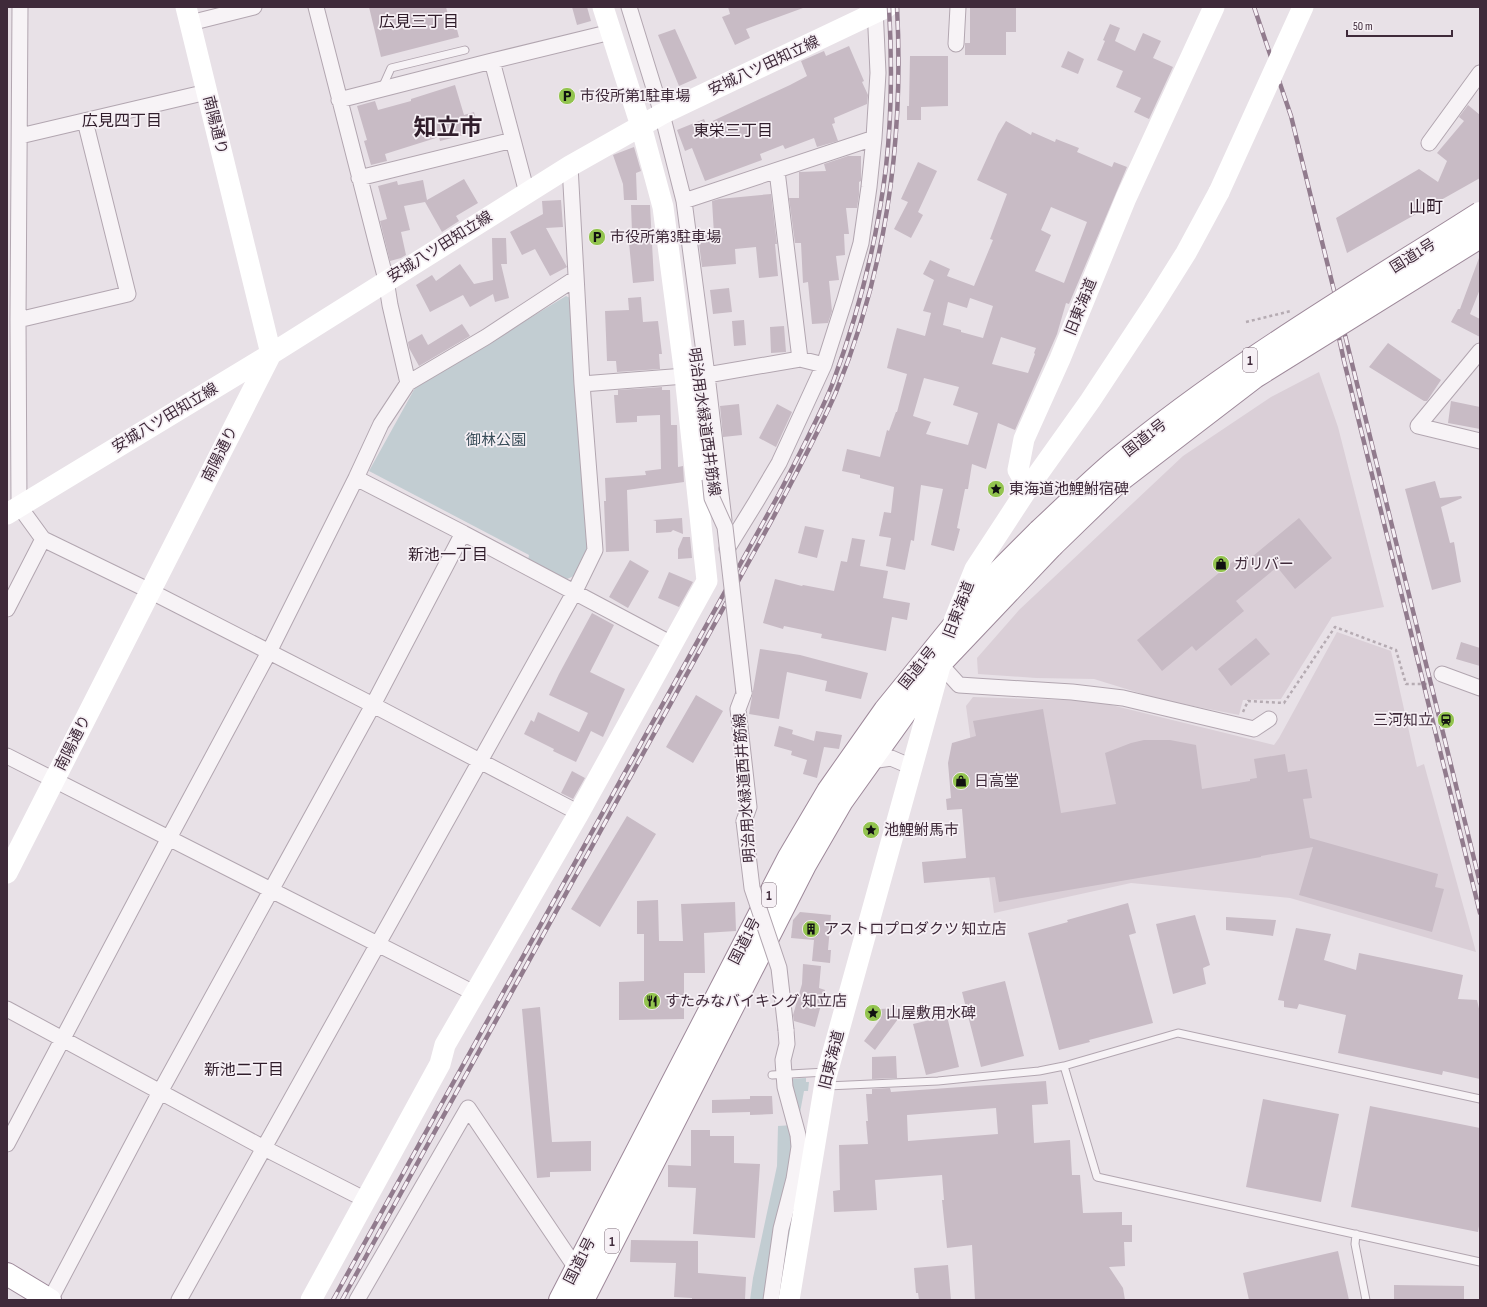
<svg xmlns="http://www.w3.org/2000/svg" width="1487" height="1307" font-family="'Sofia Sans Condensed','Noto Sans JP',sans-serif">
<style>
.built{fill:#dacfd7}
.green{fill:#c2cdd2}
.building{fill:#c8bbc5;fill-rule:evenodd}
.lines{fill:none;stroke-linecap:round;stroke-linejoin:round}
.lane-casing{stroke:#b2a6b0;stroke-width:9}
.street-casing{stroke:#b2a6b0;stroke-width:17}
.highway-casing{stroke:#9e899a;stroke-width:24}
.path{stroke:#b5abb2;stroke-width:2.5;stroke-dasharray:3 3;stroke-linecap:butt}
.lane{stroke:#f7f3f6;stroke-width:7}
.street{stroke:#f7f3f6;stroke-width:15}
.secondary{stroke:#fff;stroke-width:21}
.highway{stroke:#fff;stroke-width:22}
.rail-casing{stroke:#917b8d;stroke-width:4.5}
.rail{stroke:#f6f0f5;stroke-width:3;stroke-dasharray:9;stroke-linecap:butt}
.street-bridge-casing{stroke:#b2a6b0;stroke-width:17;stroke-linecap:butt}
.highway-bridge-casing{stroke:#9e899a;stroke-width:24;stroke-linecap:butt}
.street-bridge{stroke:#f7f3f6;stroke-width:15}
.secondary-bridge{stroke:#fff;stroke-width:21}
.highway-bridge{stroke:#fff;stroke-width:22}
.labels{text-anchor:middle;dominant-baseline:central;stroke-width:3.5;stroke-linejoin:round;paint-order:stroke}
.shield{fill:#f6f0f5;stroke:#766572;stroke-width:1}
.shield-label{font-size:14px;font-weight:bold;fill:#3f2a3a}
.street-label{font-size:15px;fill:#3f2a3a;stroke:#f6f0f5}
.poi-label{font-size:15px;fill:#3f2a3a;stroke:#f6f0f5;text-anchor:start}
.park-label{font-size:15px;fill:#394d59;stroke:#f6f0f5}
.neighbourhood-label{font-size:16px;fill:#301d2b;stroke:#f6f0f5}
.quarter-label{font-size:17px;fill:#301d2b;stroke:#f6f0f5}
.town-label{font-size:23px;font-weight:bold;fill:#301d2b;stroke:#f6f0f5}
</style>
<rect width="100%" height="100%" fill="#e8e1e7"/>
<!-- built -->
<path class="built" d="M1319,372L1338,427L1384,607L1332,617L1281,699L1243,700L1239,715L1162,700L1094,679L1036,678L978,674L977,658L1019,610L1183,456L1271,397Z
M1337,632L1391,651L1417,767L1424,764L1476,952L1290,898L1131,883L994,913L966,706L973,697L1095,701L1274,745L1279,738Z"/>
<!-- green -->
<path class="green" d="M566,296L570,298L592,549L574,576L567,579L528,560L529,555L369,471L415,388Z
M806,1078V1082H809L808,1091H804L799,1118L788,1079Z
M793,1125L806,1132L781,1300H750L753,1278L777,1166L778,1126Z"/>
<!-- building -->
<path class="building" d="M369,7H446L450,23L455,22L459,37L381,57Z
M572,7H587L591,21L577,25Z
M728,7H802L803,8L746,29L750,38L735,45L722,17L730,14Z
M970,7H1016V32H1006V55H965V43H970Z
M1110,24L1120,28L1115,41L1135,51L1143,33L1161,41L1153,58L1173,67L1149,119L1134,112L1141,98L1116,87L1123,71L1097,60L1105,41L1103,40Z
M675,29L697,78L679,86L658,35Z
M849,46L864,81L862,82L868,95L867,104L834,118L835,123L832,124L838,141L817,147L814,138L785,149L783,145L760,154L762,160L705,181L692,148L685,151L677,130L704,119L706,124L790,85L807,76L801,61L824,51L826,56Z
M1068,51L1084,59L1078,74L1061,67Z
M910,56H948V106L921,107V120H907V106H909Z
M455,85L464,115L474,112L479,131L440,141L439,137L385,154L387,161L371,165L364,141L367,140L357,106L375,101L378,110L411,101V99Z
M1468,105L1480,115V178L1347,253L1336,218L1419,169L1438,182L1447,161L1437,153L1464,121L1459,117Z
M1006,121L1031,135L1032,132L1055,142L1056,139L1079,148L1077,152L1112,167L1114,162L1127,167L1069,304L1066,303L1057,334L1015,430L998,423L986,469L972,464L968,489H965L957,528L960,529L954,551L931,545L943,489L921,485L914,541L911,540L905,570L886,566L891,538L879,536L884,512L891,513L894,487L860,478V475L842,471L847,449L880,457L887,430L889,431L896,412H897L907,374L887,368L893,343L897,328L925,336L931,313L923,311L934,280L923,274L930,260L950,269L947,276L974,286L993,240L990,239L1007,194L977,180L998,134ZM1051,207L1087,222L1064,283L1035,271L1051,235L1041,230ZM970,298L993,306L983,338L961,332V330L943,325L948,302L967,308ZM1001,337L1036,348L1034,353L1035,354L1028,373L992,364ZM924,378L959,387L953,405L978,413L968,445L926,434L931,422L913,416Z
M634,147L641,171L636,173L637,200H624L623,184L613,155Z
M848,156H861V181L859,182V195L857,208H846L849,234H844L845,255L836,256L839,280L829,281L832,311L828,323L812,324L808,282L803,283L801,243H795L789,198H799V172L826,171L824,164Z
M918,162L937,171L918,212L923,215L911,238L894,229L908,202L901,199Z
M464,179L478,203L456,216L459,221L442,232L425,202L404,206L410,230L401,232L406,255L401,258L390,261L380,221L387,219L378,186L397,181L398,185L423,180L427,200Z
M771,194L777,244H775L778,276L759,278L756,247L735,249L736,264L702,267L698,236L714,234L712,201L719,199Z
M561,200L563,227L546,228L567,267L550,276L535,249L522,255L510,232L543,214L542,201Z
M631,205H650L654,281L633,283L628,233L632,232Z
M492,238H506L507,264H501L509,298L495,302L493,294L470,307L463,295L430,312L416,285L432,275L436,281L460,264L474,284L493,280Z
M1479,258H1480V289L1470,314L1480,319V337L1451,322L1458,309H1460Z
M729,288L732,312L713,314L710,290Z
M641,297L643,322L658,321L662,354H659L660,369L617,372L616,361H607L605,311L629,310L628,298Z
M744,320L746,345L734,346L732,321Z
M462,324L470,336L419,366L409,348L408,342L422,334L428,345Z
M784,326L786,352L771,353L770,327Z
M1388,343L1441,380L1427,401H1424L1369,367Z
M662,387V390H670L671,425H677L678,467L683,466L684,482L627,490L629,551L606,552L604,501H606L605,478L646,475L645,471L661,469L660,415L637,416V422L616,423L614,395H618V390Z
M1451,401L1480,407V429L1448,423Z
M739,404L742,435L723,437L720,406Z
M777,404L792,412L776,447L759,438Z
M1435,481L1440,498L1461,496L1462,498L1441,507L1450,543L1454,542L1461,582L1432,590L1405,489Z
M682,518L683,534L673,530L671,532L656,533V521L653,520Z
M1299,518L1332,558L1295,589L1277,567L1236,601L1244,611L1196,651L1192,646L1162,671L1137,640L1242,554L1247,561Z
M805,526L824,530L817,558L798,553Z
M683,537H690L692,558L678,559V549Z
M852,538L865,540L860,566L888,571L883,598L910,603L907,620L892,617L886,651L821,638L822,634L784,626L783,629L763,623L775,579L802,586L803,585L834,591L841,561L847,562Z
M630,560L649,571L628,608L609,597Z
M669,572L693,582L679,607L658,598Z
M592,613L614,625L590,672L625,689L603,737L591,731L576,762L553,751L554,749L524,734L531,720L534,722L538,712L579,732L588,713L549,695L559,674Z
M1256,638L1270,654L1231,686L1218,669Z
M1461,642L1480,648V666L1456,659Z
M760,649L800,655L868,673L861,699L825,691L827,681L787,672L779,719L749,714Z
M696,695L723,711L693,763L666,747Z
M1043,709L1061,813L1116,804L1105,753L1131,743L1144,740H1170L1196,745L1202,789L1250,781V779L1257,778L1254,759L1285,754L1288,772L1307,769L1312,798L1303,799L1310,838L1438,874L1435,887L1444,889L1432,932L1299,895L1313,847L1261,856V857L999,902L995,877L924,883L922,862L966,858L962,809L947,810L946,799L951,798L948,763L952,743L976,736L973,721Z
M779,726L793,730L792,734L814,741L816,731L842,735L839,749L824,747L817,778L803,774L807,760L791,755L792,751L774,746Z
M572,771L585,778L573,799L561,793Z
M627,816L656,834L600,927L571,909Z
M658,900L659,941H683L681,904L735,902L736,931L704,933L705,973H684V1019L619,1020V982L644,981V934H637V901Z
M1128,903L1136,933L1129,935L1153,1023L1089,1040L1090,1042L1059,1050L1028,933L1068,922L1067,920Z
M800,912L831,915L828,950H831L830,963L812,961L814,940L791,938L793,920Z
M1195,915L1210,965L1203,968L1206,984L1173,994L1156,924Z
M1226,917L1276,920L1273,936L1226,930Z
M1296,928L1331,934L1324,960L1356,970L1359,953L1463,975L1458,999L1477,1000L1480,1013V1079L1443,1071L1442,1075L1338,1053L1346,1015L1299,1004L1297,1009L1284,1007V1001L1278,1000Z
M803,964L821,966L819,988L825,990L815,1027L794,1021L793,1015L802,984Z
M1005,981L1024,1056L981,1067L962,992Z
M540,1007L552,1142L591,1141V1171L550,1172V1177L537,1178L522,1009Z
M897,1008L898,1019L875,1050L864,1041L881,1018L880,1009Z
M947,1016L959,1067L926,1075L913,1024Z
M896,1056L897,1078L872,1079V1057Z
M1046,1081L1048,1104L1032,1105L1034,1143L1070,1140L1072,1175H1080L1083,1213L1122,1212V1225H1132V1242H1124L1125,1266L1109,1267L1123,1288L1125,1300H975L972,1245L947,1248L942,1200H944L942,1175L875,1180L877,1210L834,1212L833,1191L840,1190L839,1145L868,1144L866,1121H868L866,1094H872V1089L890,1088L891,1092ZM996,1108L998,1134L908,1141L907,1115Z
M750,1096H772L773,1114L750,1115V1112L712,1113V1100L750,1099Z
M1263,1099L1339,1114L1321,1202L1246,1187Z
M1370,1106L1480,1128V1220L1478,1232L1351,1207Z
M691,1130H710V1136H734V1163L760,1164L755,1238L693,1234L696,1188L668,1187V1165L691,1166Z
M631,1240L698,1241V1273L746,1277L745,1300H692V1298L674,1297L676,1263L630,1262Z
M1338,1251L1349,1300H1249L1243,1273Z
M948,1265L951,1300H919L918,1293H916L914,1268Z
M1394,1285L1464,1286V1300H1394Z"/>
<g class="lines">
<defs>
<path id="lane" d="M382,88L391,68L465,50
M1064,1066L1097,1177L1480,1262
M772,1075L826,1072
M827,1086L938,1081L1039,1071L1064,1066L1178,1033L1480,1099
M1356,1234L1355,1244L1366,1300"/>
<path id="street" d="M20,7L18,320L19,506L43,539L150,591L373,705L579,813
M316,7L386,280L390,305L408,383
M629,7L662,114L684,201L707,375L724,520
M190,23L254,7
M956,44L958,7
M339,100L492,61
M20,136L207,92
M513,140L492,61L611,32
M1429,143L1480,73
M777,171L800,359L824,365
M359,178L513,140L527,193
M684,201L874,138
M18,320L128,294L85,121
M1480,351L1418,426L1480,441
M707,375L800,359
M582,384L685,376
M463,533L672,644
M727,549L756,502L779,463L824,365L845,299L861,243L869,187L874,138L878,73L875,7
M7,609L43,539
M940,664L959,685L1072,692L1123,698L1254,729L1269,719
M1442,674L1480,688
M744,693L738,709L749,807L744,821
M7,756L474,993
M871,761L891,758L912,767
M7,1009L264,1148L366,1200
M7,1144L169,838L269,652L356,478L381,424L408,383L486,337L576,278
M50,1300L160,1092L373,705L463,533L356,478
M179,1300L575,591L595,550L582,384L570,166
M357,1300L468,1108L576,1268
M771,1300L781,1229L794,1179L799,1147L798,1135L785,1087L784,1074L783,1060L787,1044L786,1030"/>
<path id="highway" d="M7,1274L50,1300
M560,1300L789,857L828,791L885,710L993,577L1039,531
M583,1300L805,865L842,801L940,664L1052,546"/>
</defs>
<!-- lane casing -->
<use href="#lane" class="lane-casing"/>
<!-- street casing -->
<use href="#street" class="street-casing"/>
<!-- highway casing -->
<use href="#highway" class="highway-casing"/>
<!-- path -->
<path class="path" d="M1246,322L1291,311
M1243,712L1248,701L1284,703L1335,627L1396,650L1406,684H1432"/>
<!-- lane -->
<use href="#lane" class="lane"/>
<!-- street -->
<use href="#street" class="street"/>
<!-- secondary -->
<path class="secondary" d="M1028,488L1018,470L1024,439L1060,359L1126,198L1214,7
M7,514L271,354L570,166L662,114L887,7
M954,621L975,569L1028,488L1090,401L1154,304L1186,253L1219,192
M7,873L271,354L186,7
M311,1300L440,1064L445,1045L579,813L707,581L685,376L663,207L641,126L603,7
M789,1300L826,1077L940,666"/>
<!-- highway -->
<use href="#highway" class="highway"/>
<defs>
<path id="rail" d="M1254,7L1291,116L1480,883
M1332,305L1344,361L1480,913
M333,1300L779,494C797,458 817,422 832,385C858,315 877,242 886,167C892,114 892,60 889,7
M342,1300L774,516C795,475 818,434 836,392C887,268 904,140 897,7"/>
</defs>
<!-- rail casing -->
<use href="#rail" class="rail-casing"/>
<!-- rail -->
<use href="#rail" class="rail"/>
<defs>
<path id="street-bridge" d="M710,479L712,498L725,527L744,693
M744,821L752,888L779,968L786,1030"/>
<path id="highway-bridge" d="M1039,531C1064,508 1089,483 1115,461C1228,367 1356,292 1480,213
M1052,546L1118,482L1255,377L1480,237"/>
</defs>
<!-- street-bridge casing -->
<use href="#street-bridge" class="street-bridge-casing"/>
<!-- highway-bridge casing -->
<use href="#highway-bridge" class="highway-bridge-casing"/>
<!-- street-bridge -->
<use href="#street-bridge" class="street-bridge"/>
<!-- secondary-bridge -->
<path class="secondary-bridge" d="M1219,192L1303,7"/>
<!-- highway-bridge -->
<use href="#highway-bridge" class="highway-bridge"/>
</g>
<!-- icons -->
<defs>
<symbol id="parking-disc" viewBox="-11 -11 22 22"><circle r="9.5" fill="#93c44f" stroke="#f6f0f5"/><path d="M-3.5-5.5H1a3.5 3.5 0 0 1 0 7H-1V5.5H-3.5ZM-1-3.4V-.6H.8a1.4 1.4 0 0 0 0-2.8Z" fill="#111"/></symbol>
<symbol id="sight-disc" viewBox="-11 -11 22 22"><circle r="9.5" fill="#93c44f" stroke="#f6f0f5"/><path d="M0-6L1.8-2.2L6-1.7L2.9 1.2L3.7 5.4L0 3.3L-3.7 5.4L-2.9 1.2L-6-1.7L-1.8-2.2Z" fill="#111"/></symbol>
<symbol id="shop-disc" viewBox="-11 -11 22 22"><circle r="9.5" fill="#93c44f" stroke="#f6f0f5"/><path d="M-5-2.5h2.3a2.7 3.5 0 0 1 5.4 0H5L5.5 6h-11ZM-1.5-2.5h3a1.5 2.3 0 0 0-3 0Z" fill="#111"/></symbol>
<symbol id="station-disc" viewBox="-11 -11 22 22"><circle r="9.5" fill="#93c44f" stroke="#f6f0f5"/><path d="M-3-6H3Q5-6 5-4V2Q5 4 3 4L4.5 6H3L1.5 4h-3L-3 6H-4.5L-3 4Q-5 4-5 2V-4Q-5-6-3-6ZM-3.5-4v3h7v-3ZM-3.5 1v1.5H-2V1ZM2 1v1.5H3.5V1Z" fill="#111"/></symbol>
<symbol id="building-disc" viewBox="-11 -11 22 22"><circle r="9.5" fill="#93c44f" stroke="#f6f0f5"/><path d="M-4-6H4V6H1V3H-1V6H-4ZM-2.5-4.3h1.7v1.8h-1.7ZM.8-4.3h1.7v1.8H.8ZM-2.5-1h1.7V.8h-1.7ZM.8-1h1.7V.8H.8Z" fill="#111"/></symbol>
<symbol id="restaurant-disc" viewBox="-11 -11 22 22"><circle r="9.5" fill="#93c44f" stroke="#f6f0f5"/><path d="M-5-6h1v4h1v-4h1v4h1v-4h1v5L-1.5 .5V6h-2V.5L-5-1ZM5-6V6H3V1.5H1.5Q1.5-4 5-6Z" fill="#111"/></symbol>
</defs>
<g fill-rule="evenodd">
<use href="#parking-disc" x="557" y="86" width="20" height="20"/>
<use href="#parking-disc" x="587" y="227" width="20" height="20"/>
<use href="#sight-disc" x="986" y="479" width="20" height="20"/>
<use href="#shop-disc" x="1211" y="554" width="20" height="20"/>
<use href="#station-disc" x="1436" y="710" width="20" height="20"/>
<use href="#shop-disc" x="951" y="771" width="20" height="20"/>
<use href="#sight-disc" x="861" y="820" width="20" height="20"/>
<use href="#building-disc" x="801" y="919" width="20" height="20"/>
<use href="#restaurant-disc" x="642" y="991" width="20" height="20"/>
<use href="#sight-disc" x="863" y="1003" width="20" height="20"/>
</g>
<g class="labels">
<!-- shield labels -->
<g class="shield">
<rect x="1243" y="348" width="14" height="24" rx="3"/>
<rect x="762" y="883" width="14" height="24" rx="3"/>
<rect x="605" y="1229" width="14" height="24" rx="3"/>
</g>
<g class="shield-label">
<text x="1250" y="360">1</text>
<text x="769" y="895">1</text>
<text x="612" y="1241">1</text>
</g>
<!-- street labels -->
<g class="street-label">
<text transform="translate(764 66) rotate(-25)">安城八ツ田知立線</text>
<text transform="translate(215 125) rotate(76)">南陽通り</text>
<text transform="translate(440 247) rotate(-32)">安城八ツ田知立線</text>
<text transform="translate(1413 256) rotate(-32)">国道1号</text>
<text transform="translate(1081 307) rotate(-68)">旧東海道</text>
<text transform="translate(165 418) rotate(-31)">安城八ツ田知立線</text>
<text transform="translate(704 422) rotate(82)">明治用水緑道西井筋線</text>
<text transform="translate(1145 438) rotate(-38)">国道1号</text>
<text transform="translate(220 454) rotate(-63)">南陽通り</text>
<text transform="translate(959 610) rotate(-69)">旧東海道</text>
<text transform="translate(918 668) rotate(-51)">国道1号</text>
<text transform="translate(73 743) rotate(-63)">南陽通り</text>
<text transform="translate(745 788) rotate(-94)">明治用水緑道西井筋線</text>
<text transform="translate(745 941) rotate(-63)">国道1号</text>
<text transform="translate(832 1060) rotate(-76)">旧東海道</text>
<text transform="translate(580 1261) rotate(-63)">国道1号</text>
</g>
<!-- poi labels -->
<g class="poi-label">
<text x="580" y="96">市役所第1駐車場</text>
<text x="610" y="237">市役所第3駐車場</text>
<text x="1009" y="489">東海道池鯉鮒宿碑</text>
<text x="1234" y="564">ガリバー</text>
<text x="1433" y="720" text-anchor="end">三河知立</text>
<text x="974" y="781">日高堂</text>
<text x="884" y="830">池鯉鮒馬市</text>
<text x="824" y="929">アストロプロダクツ 知立店</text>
<text x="665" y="1001">すたみなバイキング 知立店</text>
<text x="886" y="1013">山屋敷用水碑</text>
</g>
<!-- park labels -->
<g class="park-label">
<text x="496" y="440">御林公園</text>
</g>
<!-- neighbourhood labels -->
<g class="neighbourhood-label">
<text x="419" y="22">広見三丁目</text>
<text x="122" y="121">広見四丁目</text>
<text x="733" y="131">東栄三丁目</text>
<text x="448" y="555">新池一丁目</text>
<text x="244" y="1070">新池二丁目</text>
</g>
<!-- quarter labels -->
<g class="quarter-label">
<text x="1426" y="208">山町</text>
</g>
<!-- town labels -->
<g class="town-label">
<text x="448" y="128">知立市</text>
</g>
</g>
<!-- border -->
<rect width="1487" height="1307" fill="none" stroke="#3f2a3a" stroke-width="16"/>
<!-- scale -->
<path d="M1347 30v6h105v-6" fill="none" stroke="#3f2a3a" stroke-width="2"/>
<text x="1353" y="30" font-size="12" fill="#3f2a3a" stroke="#f6f0f5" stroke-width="3" paint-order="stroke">50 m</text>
</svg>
